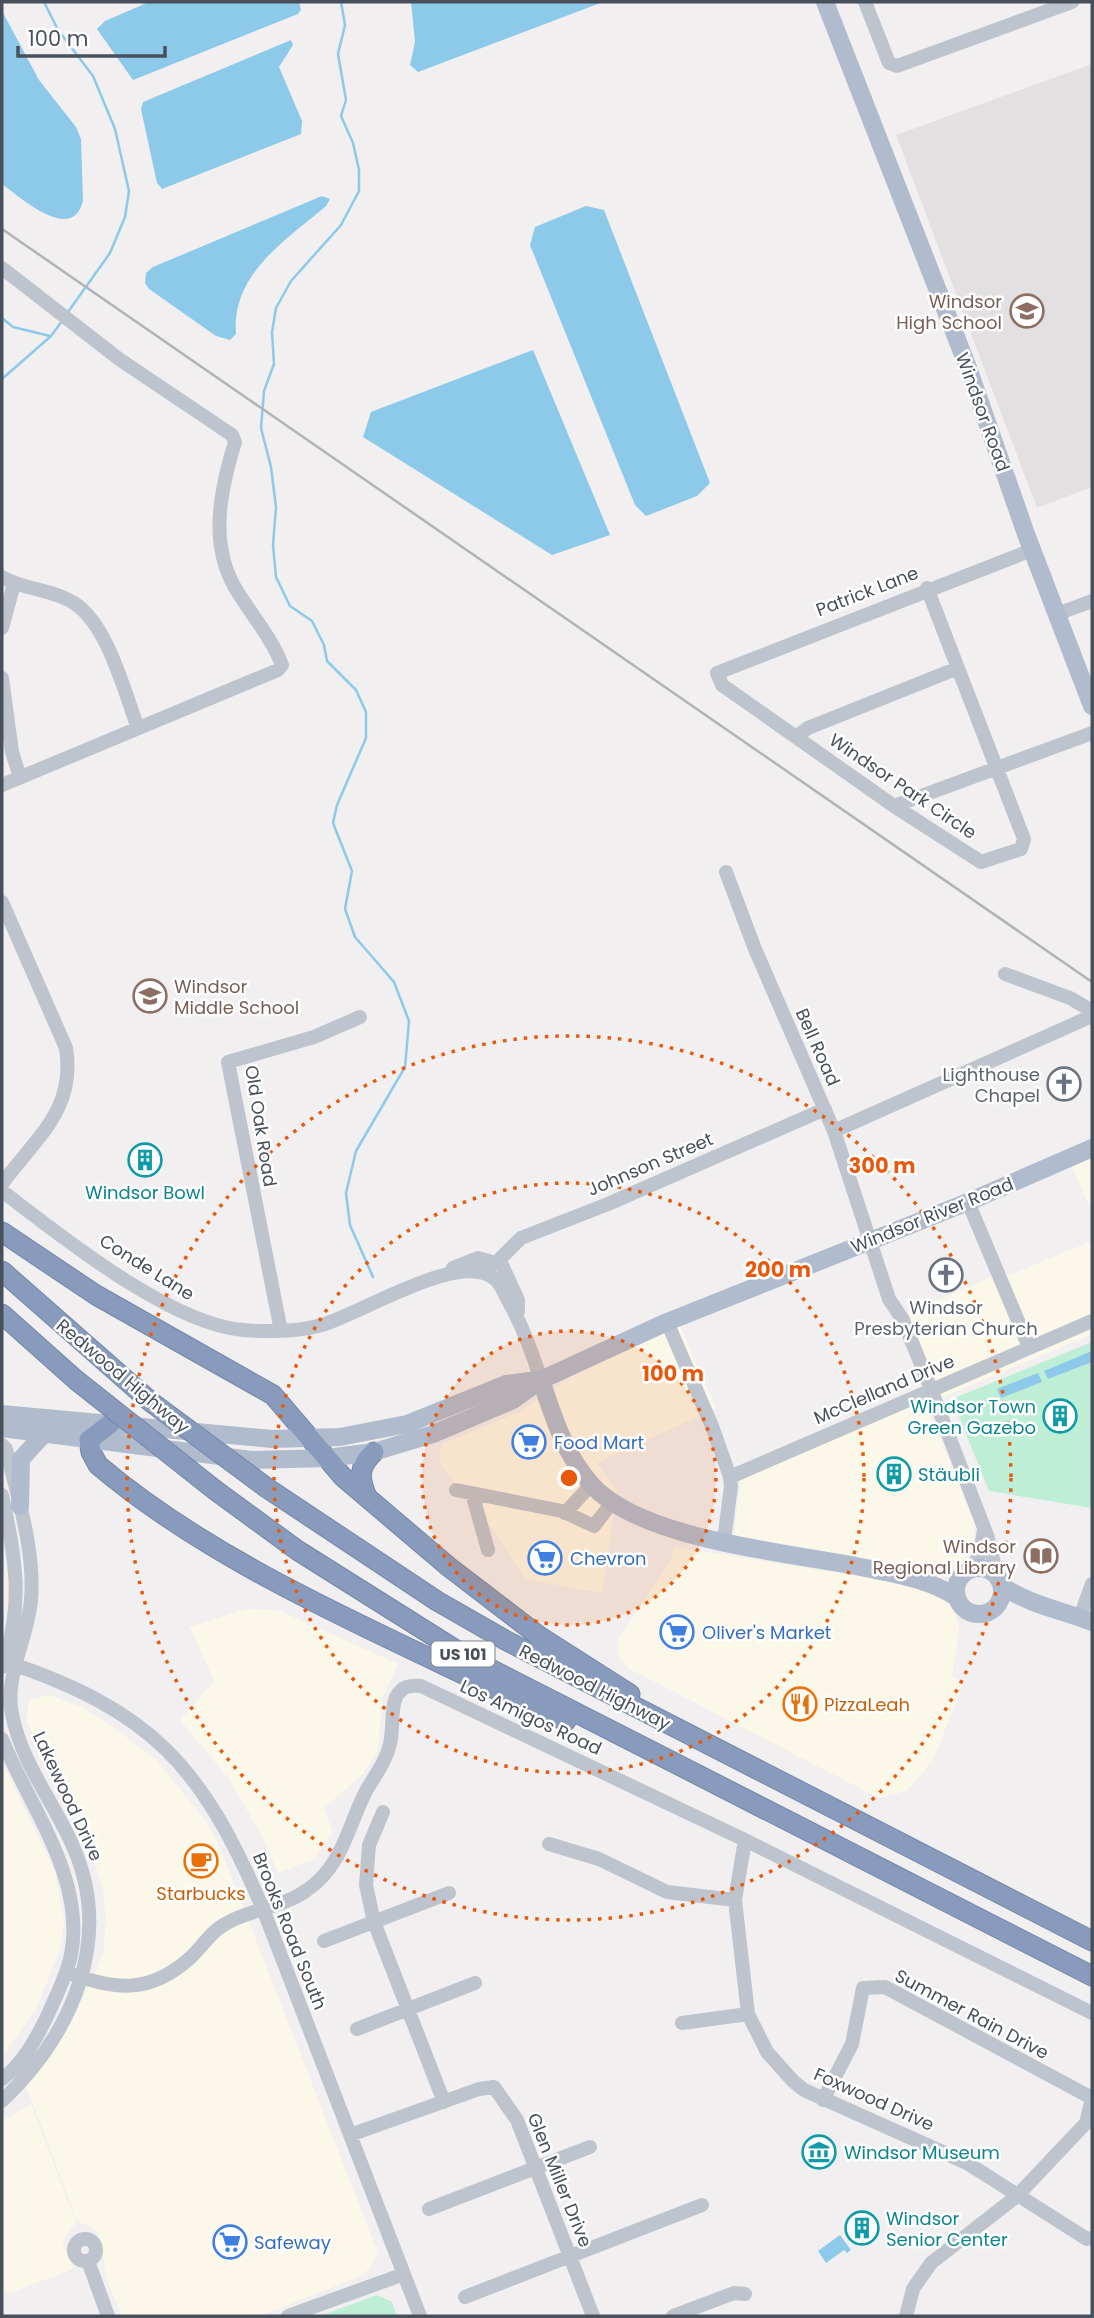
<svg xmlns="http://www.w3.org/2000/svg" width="1094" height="2318" font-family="Poppins,sans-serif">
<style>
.commercial{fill:#fbf8e9}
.education{fill:#e2e0e1}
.green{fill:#bfeed7}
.water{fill:#8dcae9}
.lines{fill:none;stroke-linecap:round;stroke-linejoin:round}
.stream{stroke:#8dcae9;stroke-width:2.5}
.highway-casing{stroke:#7386a8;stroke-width:21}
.minor{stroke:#bec4cd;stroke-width:14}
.major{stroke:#b0bbcd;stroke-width:18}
.highway{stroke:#889bbc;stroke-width:19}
.rail{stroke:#b1b3b9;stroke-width:2.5}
.highway-bridge-casing{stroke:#7386a8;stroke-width:21;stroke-linecap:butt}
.highway-bridge{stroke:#889bbc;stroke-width:19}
.ring{fill:none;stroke:#e8590c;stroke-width:3.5;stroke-dasharray:3.5 7}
.labels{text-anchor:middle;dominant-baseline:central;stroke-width:5;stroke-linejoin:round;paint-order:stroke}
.shield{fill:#fff;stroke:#7f848d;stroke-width:2}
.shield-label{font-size:16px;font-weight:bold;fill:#48505c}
.education-label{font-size:18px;fill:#785e54;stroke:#fff;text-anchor:end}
.street-label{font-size:18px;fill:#48505c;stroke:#fff}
.worship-label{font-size:18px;fill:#5b616d;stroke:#fff;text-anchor:end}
.culture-label{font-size:18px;fill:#0d838f;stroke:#fff;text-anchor:start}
.shop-label{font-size:18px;fill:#366cbe;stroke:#fff;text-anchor:start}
.food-label{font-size:18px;fill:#c56008;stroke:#fff;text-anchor:start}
.centre{fill:#e8590c;stroke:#fff;stroke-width:3.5}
.ring-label{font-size:21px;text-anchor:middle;font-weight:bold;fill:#e8590c;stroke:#fff;stroke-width:5;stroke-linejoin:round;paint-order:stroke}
</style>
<rect width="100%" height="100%" fill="#f1efef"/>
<!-- commercial -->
<path class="commercial" d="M1092,1154V1212L1070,1163Z
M1092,1241V1334L943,1397L908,1313L989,1278L1012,1274Z
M678,1322L716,1408L597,1463L617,1491L602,1593L525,1579L489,1524L442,1467L439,1461L442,1444L519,1412L572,1376Z
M924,1399L975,1524L973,1546L961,1564L921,1568L734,1535L741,1479Z
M674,1547L933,1588L945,1594L954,1605L959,1629L952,1677L964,1682L933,1760L907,1791L879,1798L628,1668L618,1655V1639L670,1562Z
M246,1609L278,1610L398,1664L382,1699L378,1751L362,1775L324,1808L333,1833L314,1859L278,1873L261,1834L229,1779L180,1720L214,1681L190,1627Z
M49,1695L81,1707L112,1726L157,1761L206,1821L219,1845L378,2253L370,2268L359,2277L259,2316H122L106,2278L101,2241L95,2229L77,2221L25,2083L50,2058L70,2026L103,1955L106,1922L103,1888L80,1820L40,1754L27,1720L29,1700Z
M2,1761L55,1872L64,1922L60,1950L37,2007L2,2056V1989L11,1986L2,1988Z
M31,2104L76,2222L62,2242L73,2269L10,2293L8,2290L2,2292V2121Z"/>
<!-- education -->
<path class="education" d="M1092,64V487L1037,508L896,135Z"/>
<!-- green -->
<path class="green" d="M1092,1342V1508L989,1491L952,1399Z
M377,2295L392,2302L397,2316H320Z"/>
<!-- water -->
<path class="water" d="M149,2H299L301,10L298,14L133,80L97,29L105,21Z
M411,2H603L418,72L410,65L415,42Z
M2,11L39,80L76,127L81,139L83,201C72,244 21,198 2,184Z
M291,40L293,45L279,67L302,121L301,134L162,189L157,183L141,109L143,102Z
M322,196L330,199L326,206C286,240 231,274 236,334L230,340L216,336L149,289L145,283L146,273L153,267Z
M586,206L604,210L710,483L697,496L646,516L635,505L530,245L535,227Z
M533,350L610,535L552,555L363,437L371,412Z
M1092,1351V1362L1048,1379L1044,1371Z
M1038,1373L1042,1382L1001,1398L997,1389Z
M840,2235L851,2250L847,2253L844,2250L826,2263L818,2251Z"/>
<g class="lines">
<!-- stream -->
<path class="stream" d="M44,2L58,30L93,76L115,129L129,191L125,217L110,253L68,312
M341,2L345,25L338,54L346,100L341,116L353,143L359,170V191L341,225L291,281L276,308L272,332L274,364L264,391L261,428L271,467L276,507L273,545L276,577L290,606L312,621L324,645L327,661L356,690L366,712V738L337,805L333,823L352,871L345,909L355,937L394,982L409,1021L405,1067L356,1151L346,1193L350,1225L373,1277
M2,318L13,327L50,336
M2,379L51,336L62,321"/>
<defs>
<path id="highway" d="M2,1232L96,1295L273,1395L343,1477L449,1567L539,1636L630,1694
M2,1271L151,1402
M2,1314L76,1380
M110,1424L89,1440L91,1452L98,1465C219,1568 390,1637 532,1707L566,1721
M267,1488L437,1601L505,1640L1092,1941
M215,1490L297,1550L467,1657L1092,1976
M367,1497C359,1478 358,1467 374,1452"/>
</defs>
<!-- highway casing -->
<use href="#highway" class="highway-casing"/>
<!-- minor -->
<path class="minor" d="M865,2L889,63L897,66L1072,2
M2,268L119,359L232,435L235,442C221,488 209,540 234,586C249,612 271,636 282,665L278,670L2,785
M2,577C24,590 52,589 74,603C108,625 124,691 138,728
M927,588L1024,839L1021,849L981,862L894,806L722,685L717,673L1032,550
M1057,614L1092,601
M2,628L14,584
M2,678L12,752L20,777
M797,736L808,728L958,668
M894,806L1092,733
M726,872L755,949L834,1131L889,1299L903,1320L932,1392L988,1538L997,1576
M2,902L66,1048C76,1111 35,1138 2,1184
M1005,974L1070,998L1092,1011
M834,1131L1092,1016
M2,1191C61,1236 170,1324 243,1330C269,1332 297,1332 322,1325C361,1314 461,1249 495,1279C502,1285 504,1294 509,1302C523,1327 532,1352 541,1380
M968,1202L1029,1347
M497,1262L521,1238L608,1204L825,1109
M453,1268L478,1258L502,1265L518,1300V1311
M667,1322L712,1426L730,1477L731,1486L724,1541
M281,1331L228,1062L314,1037L360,1017
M2,1445L6,1449C18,1498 35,1550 31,1600C28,1638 4,1677 12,1714C21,1762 53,1801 72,1844C115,1938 72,2034 2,2101
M730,1477L1092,1321
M456,1490L562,1511L594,1526L611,1504
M472,1493L488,1550
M2,1495C15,1557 25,1605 2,1667
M565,1513L591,1485
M972,1569L980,1553L984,1530
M1080,1617L1092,1584
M4,1661C153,1711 202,1766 263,1909L420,2316
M2,1739C29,1806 86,1878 71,1955C67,1974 58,1992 50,2010C39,2034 24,2063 2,2079
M383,1812L369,1845L366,1885L374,1922L444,2102
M745,1840L735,1900L748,2014L767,2052L793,2081L804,2090L967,2163L1087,2239L1092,2238
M549,1844L599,1859L667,1892L735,1900
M324,1941L449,1893
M66,1972C114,1990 149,1995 190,1958C200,1949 208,1936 219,1928C246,1909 281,1909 307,1890C342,1867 348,1826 366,1791C375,1775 386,1762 390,1744C394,1728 390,1712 396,1697C402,1686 410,1685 421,1686L745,1840L1092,2013
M682,2023L748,2014
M357,2029L475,1983
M823,2100L852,2044L863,1988L885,1987L1092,2098
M350,2135L479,2089L494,2087L517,2120L593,2316
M429,2209L590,2147
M74 2250a11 11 0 1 1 22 0a11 11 0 1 1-22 0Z
M88,2261L108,2316
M465,2297L702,2205
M288,2316L404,2274
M673,2316L734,2293L745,2294
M906,2316L913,2289L931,2263L1017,2196L1086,2123L1092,2099"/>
<!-- major -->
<path class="major" d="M825,2L967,365L1026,534L1092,706
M541,1380C553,1416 565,1455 591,1484C639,1539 783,1552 856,1566C889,1573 928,1578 956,1597
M2,1414L272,1439L340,1437L407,1424L506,1384L537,1380
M2,1428L251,1460L327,1458L374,1452L433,1434L513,1400L541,1380L667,1322L968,1202L1092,1148
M20,1506L21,1459L44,1434
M956 1591a23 23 0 1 1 46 0a23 23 0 1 1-46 0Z
M1002,1586C1030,1605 1061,1610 1092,1622"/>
<!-- highway -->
<use href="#highway" class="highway"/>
<!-- rail -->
<path class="rail" d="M2,229L1092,982"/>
<defs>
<path id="highway-bridge" d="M76,1380L215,1490
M151,1402L267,1488"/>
</defs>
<!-- highway-bridge casing -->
<use href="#highway-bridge" class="highway-bridge-casing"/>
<!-- highway-bridge -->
<use href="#highway-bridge" class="highway-bridge"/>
</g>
<!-- distance rings -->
<circle cx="569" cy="1478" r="147" fill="#e8590c" fill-opacity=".12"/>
<g class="ring">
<circle cx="569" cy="1478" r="147"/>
<circle cx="569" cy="1478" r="295"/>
<circle cx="569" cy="1478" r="442"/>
</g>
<!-- icons -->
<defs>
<symbol id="school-ring" viewBox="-11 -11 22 22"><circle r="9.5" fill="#fff" stroke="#8d6e63" stroke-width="1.5"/><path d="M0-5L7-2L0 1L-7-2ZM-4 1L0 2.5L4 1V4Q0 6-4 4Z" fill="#8d6e63"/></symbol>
<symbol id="church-ring" viewBox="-11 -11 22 22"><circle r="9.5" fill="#fff" stroke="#6b7280" stroke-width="1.5"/><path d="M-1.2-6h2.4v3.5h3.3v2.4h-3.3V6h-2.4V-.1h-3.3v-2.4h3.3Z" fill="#6b7280"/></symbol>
<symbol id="building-ring" viewBox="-11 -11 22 22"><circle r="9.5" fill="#fff" stroke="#0f9aa8" stroke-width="1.5"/><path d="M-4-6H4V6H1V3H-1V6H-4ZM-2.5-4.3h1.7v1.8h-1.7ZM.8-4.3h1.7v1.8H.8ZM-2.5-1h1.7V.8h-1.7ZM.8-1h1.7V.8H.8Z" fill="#0f9aa8"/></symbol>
<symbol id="supermarket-ring" viewBox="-11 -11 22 22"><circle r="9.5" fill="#fff" stroke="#3f7fe0" stroke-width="1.5"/><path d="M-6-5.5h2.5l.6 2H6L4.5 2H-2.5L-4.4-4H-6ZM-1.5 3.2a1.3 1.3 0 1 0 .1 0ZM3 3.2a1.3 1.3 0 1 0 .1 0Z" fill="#3f7fe0"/></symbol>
<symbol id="library-ring" viewBox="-11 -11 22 22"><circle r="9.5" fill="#fff" stroke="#8d6e63" stroke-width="1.5"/><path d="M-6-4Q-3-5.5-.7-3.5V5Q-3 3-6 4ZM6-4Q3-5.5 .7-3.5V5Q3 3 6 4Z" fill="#8d6e63"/></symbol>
<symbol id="restaurant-ring" viewBox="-11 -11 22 22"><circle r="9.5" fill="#fff" stroke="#e8710a" stroke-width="1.5"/><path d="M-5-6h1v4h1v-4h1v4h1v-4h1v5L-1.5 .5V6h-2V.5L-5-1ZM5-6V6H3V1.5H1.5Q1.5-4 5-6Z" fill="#e8710a"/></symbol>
<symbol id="cafe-ring" viewBox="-11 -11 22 22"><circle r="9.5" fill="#fff" stroke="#e8710a" stroke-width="1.5"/><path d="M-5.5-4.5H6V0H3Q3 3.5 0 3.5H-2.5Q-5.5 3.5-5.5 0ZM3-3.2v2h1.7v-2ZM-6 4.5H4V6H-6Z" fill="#e8710a"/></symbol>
<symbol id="museum-ring" viewBox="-11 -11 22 22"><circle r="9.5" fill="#fff" stroke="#0f9aa8" stroke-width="1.5"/><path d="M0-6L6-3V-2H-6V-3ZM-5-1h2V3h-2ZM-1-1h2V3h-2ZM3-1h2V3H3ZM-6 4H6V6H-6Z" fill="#0f9aa8"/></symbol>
</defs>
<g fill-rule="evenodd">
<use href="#school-ring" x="1008" y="292" width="38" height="38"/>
<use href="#school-ring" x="131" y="977" width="38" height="38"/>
<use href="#church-ring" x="1045" y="1065" width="38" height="38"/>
<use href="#building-ring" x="126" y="1141" width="38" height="38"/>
<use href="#church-ring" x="927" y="1256" width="38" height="38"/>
<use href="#building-ring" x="1041" y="1397" width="38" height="38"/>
<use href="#supermarket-ring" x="510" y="1423" width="38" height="38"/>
<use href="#building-ring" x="875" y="1455" width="38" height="38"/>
<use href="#library-ring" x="1022" y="1537" width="38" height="38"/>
<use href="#supermarket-ring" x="526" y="1539" width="38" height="38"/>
<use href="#supermarket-ring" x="658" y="1613" width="38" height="38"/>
<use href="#restaurant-ring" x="781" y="1685" width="38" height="38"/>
<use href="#cafe-ring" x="182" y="1842" width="38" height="38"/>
<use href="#museum-ring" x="800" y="2133" width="38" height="38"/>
<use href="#building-ring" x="843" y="2209" width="38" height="38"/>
<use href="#supermarket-ring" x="211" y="2223" width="38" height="38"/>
</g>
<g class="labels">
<!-- shield labels -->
<rect class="shield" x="431.5" y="1641.5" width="63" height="25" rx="5"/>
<g class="shield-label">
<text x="463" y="1654">US 101</text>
</g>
<!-- education labels -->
<g class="education-label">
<text x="1002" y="301">Windsor<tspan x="1002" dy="21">High School</tspan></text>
<text x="174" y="986" text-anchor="start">Windsor<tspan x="174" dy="21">Middle School</tspan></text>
<text x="1016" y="1546">Windsor<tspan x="1016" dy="21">Regional Library</tspan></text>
</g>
<!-- street labels -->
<g class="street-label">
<text transform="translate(983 412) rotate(70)">Windsor Road</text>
<text transform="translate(867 591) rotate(-21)">Patrick Lane</text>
<text transform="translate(903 786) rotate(34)">Windsor Park Circle</text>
<text transform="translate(818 1047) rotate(66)">Bell Road</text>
<text transform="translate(261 1126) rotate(81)">Old Oak Road</text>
<text transform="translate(650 1164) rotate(-23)">Johnson Street</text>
<text transform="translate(932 1215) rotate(-22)">Windsor River Road</text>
<text transform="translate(147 1267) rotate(32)">Conde Lane</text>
<text transform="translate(123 1376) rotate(40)">Redwood Highway</text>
<text transform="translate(884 1389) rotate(-23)">McClelland Drive</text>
<text transform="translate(595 1687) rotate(27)">Redwood Highway</text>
<text transform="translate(531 1717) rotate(25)">Los Amigos Road</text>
<text transform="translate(68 1796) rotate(65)">Lakewood Drive</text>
<text transform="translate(290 1931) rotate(68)">Brooks Road South</text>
<text transform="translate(972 2014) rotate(28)">Summer Rain Drive</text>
<text transform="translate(874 2099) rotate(24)">Foxwood Drive</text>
<text transform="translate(560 2180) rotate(68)">Glen Miller Drive</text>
</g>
<!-- worship labels -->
<g class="worship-label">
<text x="1040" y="1074">Lighthouse<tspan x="1040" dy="21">Chapel</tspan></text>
<text x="946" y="1307" text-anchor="middle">Windsor<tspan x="946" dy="21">Presbyterian Church</tspan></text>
</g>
<!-- culture labels -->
<g class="culture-label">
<text x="145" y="1192" text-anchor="middle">Windsor Bowl</text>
<text x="1036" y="1406" text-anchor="end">Windsor Town<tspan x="1036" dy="21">Green Gazebo</tspan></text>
<text x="918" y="1474">Stäubli</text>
<text x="844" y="2152">Windsor Museum</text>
<text x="886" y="2218">Windsor<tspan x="886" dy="21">Senior Center</tspan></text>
</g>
<!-- shop labels -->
<g class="shop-label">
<text x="554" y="1442">Food Mart</text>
<text x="570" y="1558">Chevron</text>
<text x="702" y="1632">Oliver's Market</text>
<text x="254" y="2242">Safeway</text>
</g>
<!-- food labels -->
<g class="food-label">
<text x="824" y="1704">PizzaLeah</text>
<text x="201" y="1893" text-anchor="middle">Starbucks</text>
</g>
</g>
<circle cx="569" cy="1478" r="10" class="centre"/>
<g class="ring-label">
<text x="882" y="1173">300 m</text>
<text x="778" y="1277">200 m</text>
<text x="673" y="1381">100 m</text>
</g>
<!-- border -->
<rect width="1094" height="2318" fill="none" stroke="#48505c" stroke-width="7"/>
<!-- scale -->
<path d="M18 46v10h147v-10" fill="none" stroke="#48505c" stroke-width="3.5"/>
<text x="28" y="46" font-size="21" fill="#48505c" stroke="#ffffff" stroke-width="5" paint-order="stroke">100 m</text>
</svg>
